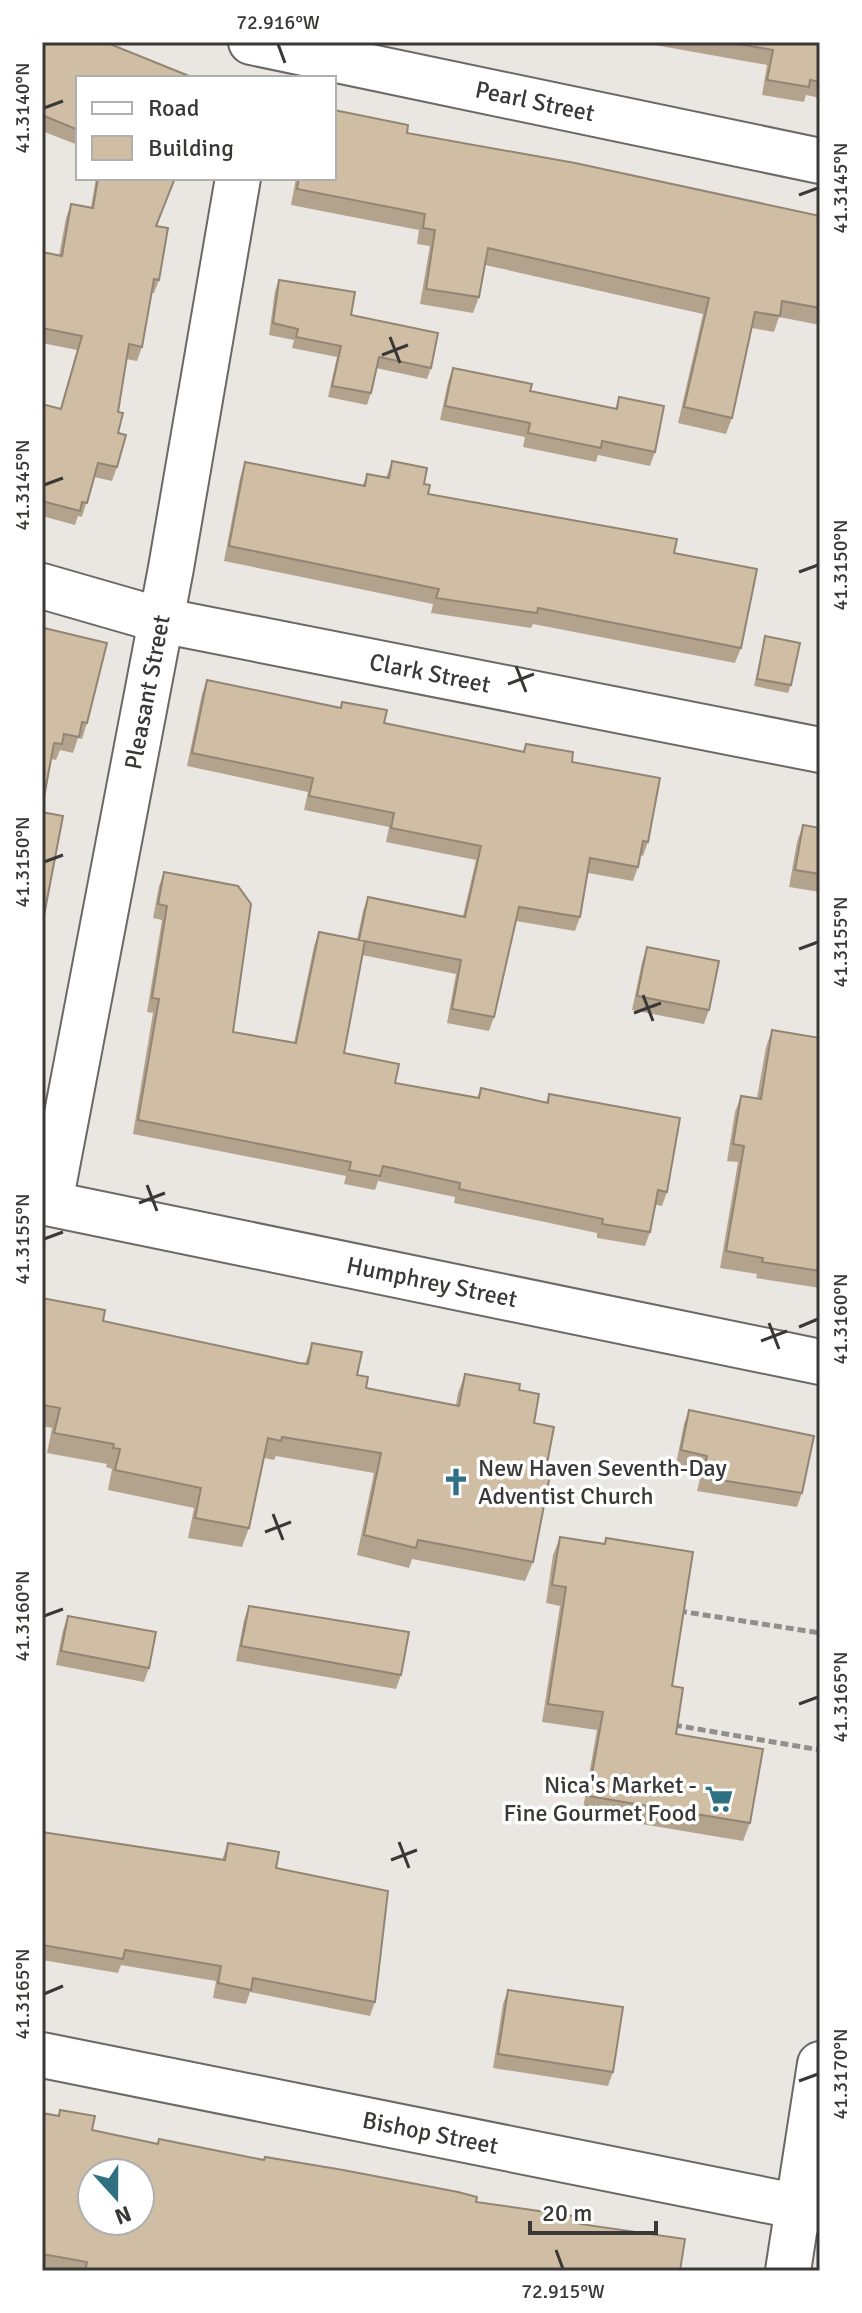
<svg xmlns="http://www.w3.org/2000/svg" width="862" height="2313" font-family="Signika,sans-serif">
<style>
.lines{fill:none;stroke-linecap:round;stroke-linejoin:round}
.street-casing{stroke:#6b6865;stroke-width:48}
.secondary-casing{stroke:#6b6865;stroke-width:48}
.path{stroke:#918f8d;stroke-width:5;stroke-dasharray:8 4;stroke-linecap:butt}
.street{stroke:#fff;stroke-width:44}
.secondary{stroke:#fff;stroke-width:44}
.wall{fill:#b3a38d}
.building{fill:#d0bea4;stroke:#928573;stroke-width:2;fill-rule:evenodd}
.ticks{fill:none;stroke:#393837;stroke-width:3}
.labels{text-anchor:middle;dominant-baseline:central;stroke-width:7;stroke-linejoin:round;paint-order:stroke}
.street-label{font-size:24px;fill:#393837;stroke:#fff}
.poi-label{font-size:24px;fill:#393837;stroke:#fff;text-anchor:start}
.neatline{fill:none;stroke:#393837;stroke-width:3}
.ticks-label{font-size:20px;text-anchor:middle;fill:#393837}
</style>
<rect width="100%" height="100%" fill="#eae7e3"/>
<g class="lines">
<defs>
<g id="street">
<path id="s1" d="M251,42L820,161"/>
<path id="s2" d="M42,586L160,620L820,750"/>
<path id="s3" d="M50,1203L171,568L238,178"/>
<path id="s4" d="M42,2055L820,2211"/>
</g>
<g id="secondary">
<path id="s5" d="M42,1202L820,1362"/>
<path d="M788,2271L820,2064"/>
</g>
</defs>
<!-- street casing -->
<use href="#street" class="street-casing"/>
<!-- secondary casing -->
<use href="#secondary" class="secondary-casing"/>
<!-- path -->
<path class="path" d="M679,1611L820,1633
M674,1725L820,1750"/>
<!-- street -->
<use href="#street" class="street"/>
<!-- secondary -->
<use href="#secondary" class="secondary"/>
</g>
<!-- wall -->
<path class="wall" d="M42,42L78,78V145L42,131Z
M638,42H820V98L806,95L804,102L762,95L767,65Z
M407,133L820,216V325L779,317L774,332L752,328L732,418L726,434L678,423L703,314L485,265L479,297L473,313L420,304L430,246L417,244L419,230L291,205L296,178H334Z
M96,178H175L157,226L159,280L154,293H151L142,347L137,361L126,359L118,412L117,467L112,481L94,477L82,517L78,516L75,525L42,516V404L60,409L77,350L42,343V252L59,256L66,218L71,204L91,207Z
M279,280L351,315L431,368L427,379L376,368L371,393L367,405L328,397L337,357L292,348L294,340L269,335L275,291Z
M453,368L530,391L615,409L619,397L655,452L650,466L598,455L596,462L523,447L525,437L440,420L448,382Z
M392,461L424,484L428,494L674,553L741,648L735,663L533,624L531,628L431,613L433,604L224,561L240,478L245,462L363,485L367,474L386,478Z
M44,628L87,723L82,739L78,738L73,753L60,750L56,760L51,759L42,808V635Z
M765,636L791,685L788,693L754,686Z
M207,680L340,708L342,702L384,723L523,751L526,744L572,762L648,842L643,856L640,855L638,867L633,881L588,873L580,917L575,931L516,921L494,1017L489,1031L447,1023L456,974L362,955L344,1053L395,1083L477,1098L481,1088L546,1102L549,1094L667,1192L662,1206L656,1205L650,1232L645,1246L597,1238V1233L454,1203L455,1197L378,1181L375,1190L344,1184L346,1176L133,1134L153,1013L147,1012L162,920L153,918L159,886L164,872L233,1032L294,1043L314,946L319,932L357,940L363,911L368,897L463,916L476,860L386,842L389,827L304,810L308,792L187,766L202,694Z
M803,825L820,828V892L789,887L797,842Z
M647,947L709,1010L704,1024L632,1010L642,962Z
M772,1030L820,1038V1288L756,1278L757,1274L720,1268L738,1162L727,1161L735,1112L741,1096L757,1098L766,1047Z
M42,1298L103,1321L299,1363L305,1364L312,1343L357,1375L366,1388L456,1405L458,1393L465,1374L519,1390L534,1423L545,1474L533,1562L525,1581L412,1559L409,1568L357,1555L374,1473L276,1456L274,1460L264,1458L249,1528L242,1547L188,1538L194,1508L108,1490L112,1469L106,1467L107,1464L47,1453L52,1428L42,1426Z
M689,1410L802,1493L797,1507L697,1491L702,1470L676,1464L684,1424Z
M560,1537L604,1544L606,1538L672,1686L676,1734L750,1823L743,1841L582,1814L597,1730L542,1722L560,1606L546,1603L553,1555Z
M249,1606L401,1675L396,1689L236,1661L244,1620Z
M68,1616L149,1668L144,1682L56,1665L63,1630Z
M42,1832L222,1860L228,1843L276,1868L375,2002L370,2016L250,1992L246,2004L213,1998L216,1981L121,1965L118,1973L42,1960Z
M508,1990L613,2072L608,2086L493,2068L503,2004Z
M60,2110L92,2130L157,2144L159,2139L580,2224L680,2271H42V2113L58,2116Z"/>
<!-- building -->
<path class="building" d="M42,42H105L194,78H78V130L42,115Z
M727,42H820V82L810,80L809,87L767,80L773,50Z
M334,110L408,125L407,133L575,163L820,216V308L782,301L780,316L755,312L732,418L684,407L709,298L488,248L479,297L426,289L435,230L423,228L425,214L297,189L299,178H334Z
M98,178H175L156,226L168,228L159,280L154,279L142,347L129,344L118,412L123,413L118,433L126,435L117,467L98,463L87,503L82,502L80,511L42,501V404L61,409L82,336L42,328V252L62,256L71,204L93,208Z
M279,280L355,292L351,315L438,333L431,368L379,357L371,393L332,386L341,346L296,337L298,329L273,323Z
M453,368L532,384L530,391L617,409L619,397L664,406L655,452L602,441L601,448L528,433L530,423L445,406Z
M392,461L427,468L424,484L430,485L428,494L677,539L674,553L757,569L741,648L538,608L537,613L436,598L439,589L229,546L245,462L365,486L367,474L389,478Z
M44,628L107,643L87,723L82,722L79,737L64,734L62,744L54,743L42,808V638Z
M765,636L800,643L791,685L757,679Z
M207,680L341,708L342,702L387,710L384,723L524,752L526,744L573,752L572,762L660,778L648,842L643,841L638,867L590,858L580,917L519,907L494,1017L452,1009L461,960L359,940L368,897L465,917L481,846L391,828L394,813L309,796L313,778L192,753Z
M42,812L63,816L42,926Z
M803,825L820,828V874L795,870Z
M164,872L238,886L251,904L233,1032L296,1043L319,932L365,941L344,1053L399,1064L395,1083L479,1098L481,1088L548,1103L549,1094L680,1118L667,1192L658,1190L650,1232L602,1224L603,1219L459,1189L460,1183L383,1166L380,1176L349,1170L351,1162L138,1120L159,999L152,998L167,906L158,904Z
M647,947L719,961L709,1010L637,996Z
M772,1030L820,1038V1271L762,1262L763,1258L726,1251L744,1146L733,1144L741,1096L761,1099Z
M42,1298L105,1310L103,1321L299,1363L308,1364L312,1343L362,1352L357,1375L368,1377L366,1388L459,1406L465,1374L520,1384L519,1390L539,1394L534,1423L554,1427L545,1474L550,1475L533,1562L418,1540L416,1548L364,1535L381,1453L282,1437L281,1441L268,1438L249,1528L195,1518L201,1488L115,1470L120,1449L113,1448L114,1444L54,1433L60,1408L42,1405Z
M689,1410L814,1436L802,1493L702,1477L707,1456L681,1450Z
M560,1537L605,1544L606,1538L693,1552L672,1686L683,1688L676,1734L763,1749L750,1823L588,1796L603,1712L548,1704L566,1587L552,1585Z
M249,1606L409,1632L401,1675L241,1646Z
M68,1616L156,1632L149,1668L61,1651Z
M42,1832L225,1860L228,1843L279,1852L276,1868L388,1891L375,2002L253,1978L251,1990L218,1983L221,1966L125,1950L123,1959L42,1945Z
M508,1990L623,2007L613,2072L498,2054Z
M60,2110L95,2116L92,2130L158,2144L159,2139L264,2160L265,2157L343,2170L458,2192L477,2197L476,2202L581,2217L580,2224L685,2239L680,2271H85L87,2262L42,2254V2113L59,2116ZM92,2173H140V2221H92Z"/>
<!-- ticks -->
<path class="ticks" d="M278,44L285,63M44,108L63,101M799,195L818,188M390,337L400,363M382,355L408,345M44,485L63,478M799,572L818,565M516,666L526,692M508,684L534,674M44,862L63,855M799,949L818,942M643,995L653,1021M634,1013L661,1003M147,1185L157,1211M139,1203L165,1193M44,1239L63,1232M769,1323L779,1349M799,1327L818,1319M761,1341L787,1331M273,1514L283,1540M265,1532L291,1522M44,1616L63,1609M799,1704L818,1697M399,1842L409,1868M391,1860L417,1850M44,1994L63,1986M799,2081L818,2074M556,2250L563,2269"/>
<!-- icons -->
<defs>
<symbol id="church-bare" viewBox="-9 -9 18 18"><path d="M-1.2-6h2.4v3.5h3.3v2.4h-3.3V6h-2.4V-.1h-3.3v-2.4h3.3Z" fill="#2f7083" stroke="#fff" stroke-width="2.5" paint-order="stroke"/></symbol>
<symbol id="supermarket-bare" viewBox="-9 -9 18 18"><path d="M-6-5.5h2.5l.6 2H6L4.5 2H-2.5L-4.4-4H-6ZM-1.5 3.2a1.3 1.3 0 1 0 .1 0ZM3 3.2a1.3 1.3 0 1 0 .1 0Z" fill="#2f7083" stroke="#fff" stroke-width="2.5" paint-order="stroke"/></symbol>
</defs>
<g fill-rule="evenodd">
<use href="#church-bare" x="436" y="1462" width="40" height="40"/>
<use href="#supermarket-bare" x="699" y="1779" width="40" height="40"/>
</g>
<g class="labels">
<!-- street labels -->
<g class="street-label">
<text stroke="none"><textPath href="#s1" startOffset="290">Pearl Street</textPath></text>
<text stroke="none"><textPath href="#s2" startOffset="398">Clark Street</textPath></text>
<text stroke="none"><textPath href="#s3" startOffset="520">Pleasant Street</textPath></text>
<text stroke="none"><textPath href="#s5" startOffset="398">Humphrey Street</textPath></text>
<text stroke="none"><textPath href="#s4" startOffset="396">Bishop Street</textPath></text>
</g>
<!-- poi labels -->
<g class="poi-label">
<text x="478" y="1468">New Haven Seventh-Day<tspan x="478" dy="28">Adventist Church</tspan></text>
<text x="697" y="1785" text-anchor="end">Nica's Market -<tspan x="697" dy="28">Fine Gourmet Food</tspan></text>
</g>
</g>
<!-- border -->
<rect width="862" height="2313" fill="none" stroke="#ffffff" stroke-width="88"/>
<!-- legend -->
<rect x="76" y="76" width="260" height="104" fill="#ffffff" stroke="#b0afaf" stroke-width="2"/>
<rect x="92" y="102" width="40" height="12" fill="#ffffff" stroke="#b0afaf" stroke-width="2"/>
<text x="148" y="116" font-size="24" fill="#393837">Road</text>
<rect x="92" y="136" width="40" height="24" fill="#d0bea4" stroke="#b0afaf" stroke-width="2"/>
<text x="148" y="156" font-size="24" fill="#393837">Building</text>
<!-- north arrow -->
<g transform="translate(116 2197) rotate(159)"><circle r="38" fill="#ffffff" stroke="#b0afaf" stroke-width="2"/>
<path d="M0-6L14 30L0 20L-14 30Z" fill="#2f7083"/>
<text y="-12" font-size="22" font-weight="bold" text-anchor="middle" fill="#393837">N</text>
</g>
<!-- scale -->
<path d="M530 2221v12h126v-12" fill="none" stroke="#393837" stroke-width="4"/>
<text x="542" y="2221" font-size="24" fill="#393837" stroke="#ffffff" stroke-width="6" paint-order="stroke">20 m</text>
<rect x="44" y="44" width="774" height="2225" class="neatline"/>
<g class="ticks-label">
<text x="278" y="29">72.916°W</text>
<text transform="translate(22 108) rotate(-90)" y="7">41.3140°N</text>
<text transform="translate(840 188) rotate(-90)" y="7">41.3145°N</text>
<text transform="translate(22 485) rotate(-90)" y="7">41.3145°N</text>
<text transform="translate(840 565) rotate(-90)" y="7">41.3150°N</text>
<text transform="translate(22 862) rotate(-90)" y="7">41.3150°N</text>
<text transform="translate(840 942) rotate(-90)" y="7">41.3155°N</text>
<text transform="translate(22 1239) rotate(-90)" y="7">41.3155°N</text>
<text transform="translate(840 1319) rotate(-90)" y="7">41.3160°N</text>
<text transform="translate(22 1616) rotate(-90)" y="7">41.3160°N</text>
<text transform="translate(840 1697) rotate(-90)" y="7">41.3165°N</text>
<text transform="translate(22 1994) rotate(-90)" y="7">41.3165°N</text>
<text transform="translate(840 2074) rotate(-90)" y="7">41.3170°N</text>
<text x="563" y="2298">72.915°W</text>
</g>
</svg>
